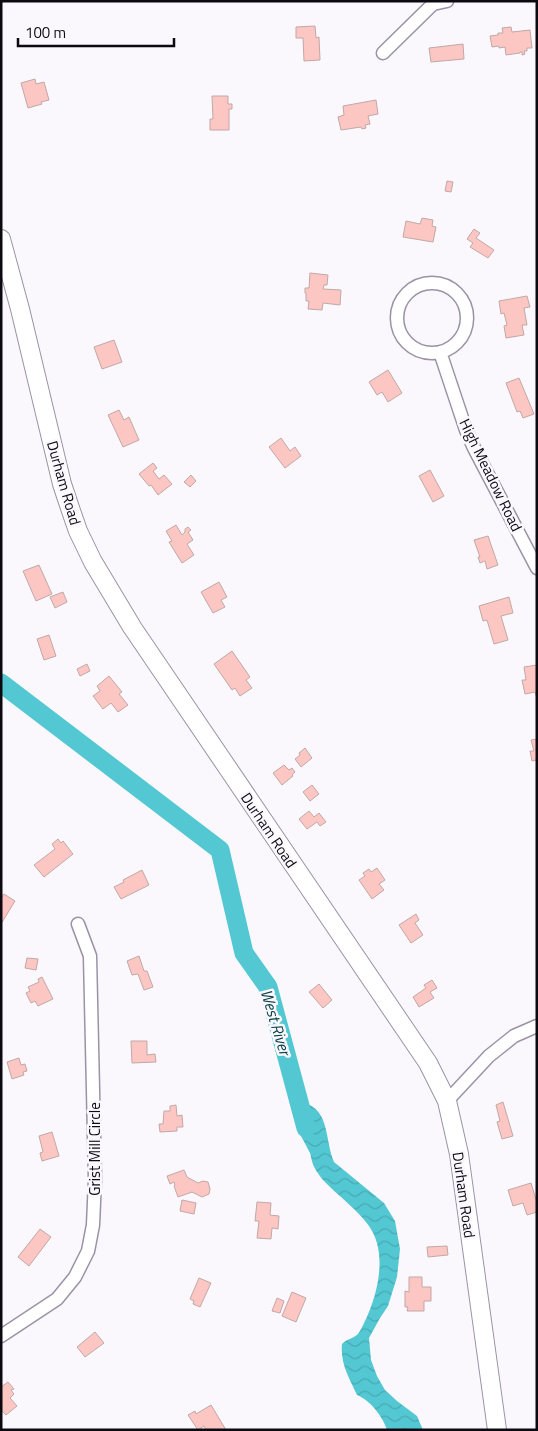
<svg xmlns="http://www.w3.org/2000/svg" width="538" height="1431" font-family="'Titillium Web',sans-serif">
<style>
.water{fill:url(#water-waves)}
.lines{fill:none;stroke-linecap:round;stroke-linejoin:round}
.river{stroke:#53c8d2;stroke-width:19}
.building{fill:#fcc6c3;stroke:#c1a8a7}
.street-casing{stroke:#9a93a6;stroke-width:15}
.secondary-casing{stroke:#9a93a6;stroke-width:20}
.street{stroke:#fff;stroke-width:12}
.secondary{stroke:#fff;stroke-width:18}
.labels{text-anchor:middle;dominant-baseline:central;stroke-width:5;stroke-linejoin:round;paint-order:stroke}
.street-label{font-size:15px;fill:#0c0a10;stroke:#faf8fd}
.water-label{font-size:16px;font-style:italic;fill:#0c4247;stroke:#faf8fd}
</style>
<defs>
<pattern id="water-waves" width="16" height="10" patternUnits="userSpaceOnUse" patternTransform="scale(1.25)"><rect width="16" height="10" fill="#53c8d2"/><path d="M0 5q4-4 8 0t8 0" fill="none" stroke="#47aab3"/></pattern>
</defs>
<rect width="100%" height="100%" fill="#faf8fd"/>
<!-- water -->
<path class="water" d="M304,1103C330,1109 325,1142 334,1162L384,1203L395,1221L400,1249L397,1277L388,1306L380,1318L369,1338L371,1360L377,1376L385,1390L397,1401L417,1416L423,1430H387C383,1417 370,1400 357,1395C349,1378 340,1363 342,1344C348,1338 353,1339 358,1334C361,1330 363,1325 365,1321C378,1294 388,1253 369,1226C356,1208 338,1196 323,1180C319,1175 313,1167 312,1161C311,1158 311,1156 310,1153C305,1142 289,1119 298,1107C298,1106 303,1103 304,1103Z"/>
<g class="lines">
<!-- river -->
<path class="river" d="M1,683L220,850L244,953L268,987L306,1128"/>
</g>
<!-- building -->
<path class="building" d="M315,26L316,38L319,37L320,60L304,61L303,38H296V27Z
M511,27L512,32L530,30L532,48H527V51H524L525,54L522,55V52H520V53L506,55L505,47L499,48V46L492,47L490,36L498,35V33H503L502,28Z
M463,44L464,59L431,62L429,48Z
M35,79L36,84L44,82L49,100L41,102L42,104L28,108L21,83Z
M212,96H228V104H232V109H229V130H210V119H213Z
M376,100L378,114L368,116L370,124L365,125L366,128L362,129L361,127L341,130L338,117L344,115L343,106Z
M447,181L453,182L451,192L445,191Z
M422,218L433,220L432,226L436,227L433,242L403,237L406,221L420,224Z
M474,229L480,233L476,238L494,250L488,258L470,247L473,243L467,239Z
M310,273L328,275L327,285H324L323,289L341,290L340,305L323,303L322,310L308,309L309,301H306V293H305V288H309Z
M527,296L530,307L524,308L527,325H522L524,335L506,338L504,326L507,325L504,313L501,314L499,301Z
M114,340L122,362L102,369L94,347Z
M388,370L402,393L388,402L382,392L377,395L369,382Z
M519,378L534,414L523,418L520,411L517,412L506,383Z
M119,410L124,420L129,417L139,440L123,447L108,415Z
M281,438L290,451L295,447L301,456L285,468L269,447Z
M153,463L157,468L153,471L159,479L164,475L172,484L158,495L151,485L149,486L139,474Z
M430,470L444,496L433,502L419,476Z
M191,475L196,481L190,487L184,482Z
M176,525L182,535L185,532V529L188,527L191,530L188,532L193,540L187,544L194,555L182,563L169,542L172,541L166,531Z
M488,536L498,565L487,569L485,561L480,563L478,557H480L474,540Z
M39,565L52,594L36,601L23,571Z
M219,582L227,597L221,600L225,607L213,613L201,592Z
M63,592L67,602L55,608L50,597Z
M509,597L513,613L501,616L508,640L494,644L487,620L483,621L479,606Z
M49,635L56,656L44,660L37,639Z
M232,651L250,677L246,680L252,688L240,696L235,688L232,690L214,664Z
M87,664L90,671L80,676L77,669Z
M537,665V699L535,692L525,694L522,680H526L524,667Z
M109,676L122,692L119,694L128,705L118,712L111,703L103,709L93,696L100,691L97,686Z
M537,739V764L536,760L532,761L530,751H534L531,740Z
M305,748L312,758L301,767L295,759L300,755L299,753Z
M284,765L289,770L292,768L295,772L292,775L293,776L282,785L273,773Z
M312,785L319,794L310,801L303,792Z
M309,811L314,817L319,813L326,822L320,826L317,822L307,829L299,819Z
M58,839L61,843L63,841L73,854L44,877L34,865L55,849L52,844Z
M377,868L385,880L379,884L384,890L372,899L359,880L365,876L363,873L369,869L371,872Z
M142,870L149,885L121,899L114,887L124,882L123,880Z
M4,894L15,901L1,924V898Z
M416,914L419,920L415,923L423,935L411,943L399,925Z
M139,956L144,971H147L153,987L144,990L138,974L132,975L127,961Z
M27,958L38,959L36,970L25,968Z
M42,977L53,999L38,1006L35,1001L31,1003L26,993L30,991L28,987L39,982L38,979Z
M432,980L437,988L430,992L434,998L419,1007L413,997L426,988L424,985Z
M319,984L332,1000L323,1008L309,992Z
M131,1041H147V1055L155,1054L156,1062L132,1063Z
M19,1058L21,1065L25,1064L27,1071L23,1072L24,1075L12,1079L7,1062Z
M503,1102L513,1136L502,1139L497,1122L500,1121L496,1105Z
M176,1105L177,1116L182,1115L183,1127H177V1131L160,1132L159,1124H163L164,1111H170V1106Z
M52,1132L59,1156L42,1161L40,1153L43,1152L39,1136Z
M184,1170L187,1177L198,1183L203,1181L208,1182L210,1189L209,1194L202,1197L192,1192L178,1197L174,1186L175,1185L174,1182L170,1184L167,1176Z
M531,1183L537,1203V1212L527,1215L523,1203L513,1206L508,1190Z
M182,1200L196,1203L194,1214L180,1211Z
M257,1202L271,1203L270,1215L279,1216L278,1229L272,1228L271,1239L257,1238L259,1221H255Z
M40,1229L51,1237L29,1266L18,1257Z
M447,1246L448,1255L428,1257L427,1247Z
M409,1277H422V1287H431V1301H424V1311H407L408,1307H405V1291L409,1292Z
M199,1278L211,1283L200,1307L193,1304L194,1301L190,1299Z
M292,1292L306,1298L296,1322L282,1316Z
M277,1298L284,1301L280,1313L272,1311Z
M95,1332L104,1343L85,1357L77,1347Z
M8,1382L14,1389L11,1390L14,1394L10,1398L17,1406L6,1415L1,1410V1387Z
M211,1405L226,1430H206L204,1426L198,1430L188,1415L195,1411L196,1414Z"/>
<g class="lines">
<defs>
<path id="street" d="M383,53L433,4L447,1
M397 318a35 35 0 1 1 70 0a35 35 0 1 1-70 0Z
M440,352L466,430L474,448L537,568
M447,1101L489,1056L514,1036L537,1026
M1,1336L57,1299L75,1277L88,1251L93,1225L95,1179L90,956L78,924"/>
<path id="secondary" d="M1,239L20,309L62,484L69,505L78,531L93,562L132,627L428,1063L447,1101L459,1154L497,1430"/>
</defs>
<!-- street casing -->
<use href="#street" class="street-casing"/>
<!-- secondary casing -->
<use href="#secondary" class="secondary-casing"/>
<!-- street -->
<use href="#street" class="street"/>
<!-- secondary -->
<use href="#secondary" class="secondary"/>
</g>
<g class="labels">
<!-- street labels -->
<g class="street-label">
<text transform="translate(491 475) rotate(64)">High Meadow Road</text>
<text transform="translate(64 483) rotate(74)">Durham Road</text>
<text transform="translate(269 830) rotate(56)">Durham Road</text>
<text transform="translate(94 1149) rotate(-90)">Grist Mill Circle</text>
<text transform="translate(464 1195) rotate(82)">Durham Road</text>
</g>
<!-- water labels -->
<g class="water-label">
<text transform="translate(276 1022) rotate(73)">West River</text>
</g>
</g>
<!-- border -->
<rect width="538" height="1431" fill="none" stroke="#0c0a10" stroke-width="5"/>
<!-- scale -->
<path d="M18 38v8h156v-8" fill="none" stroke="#0c0a10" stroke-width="2.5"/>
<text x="25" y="38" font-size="15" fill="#0c0a10" stroke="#faf8fd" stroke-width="4" paint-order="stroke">100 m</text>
</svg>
